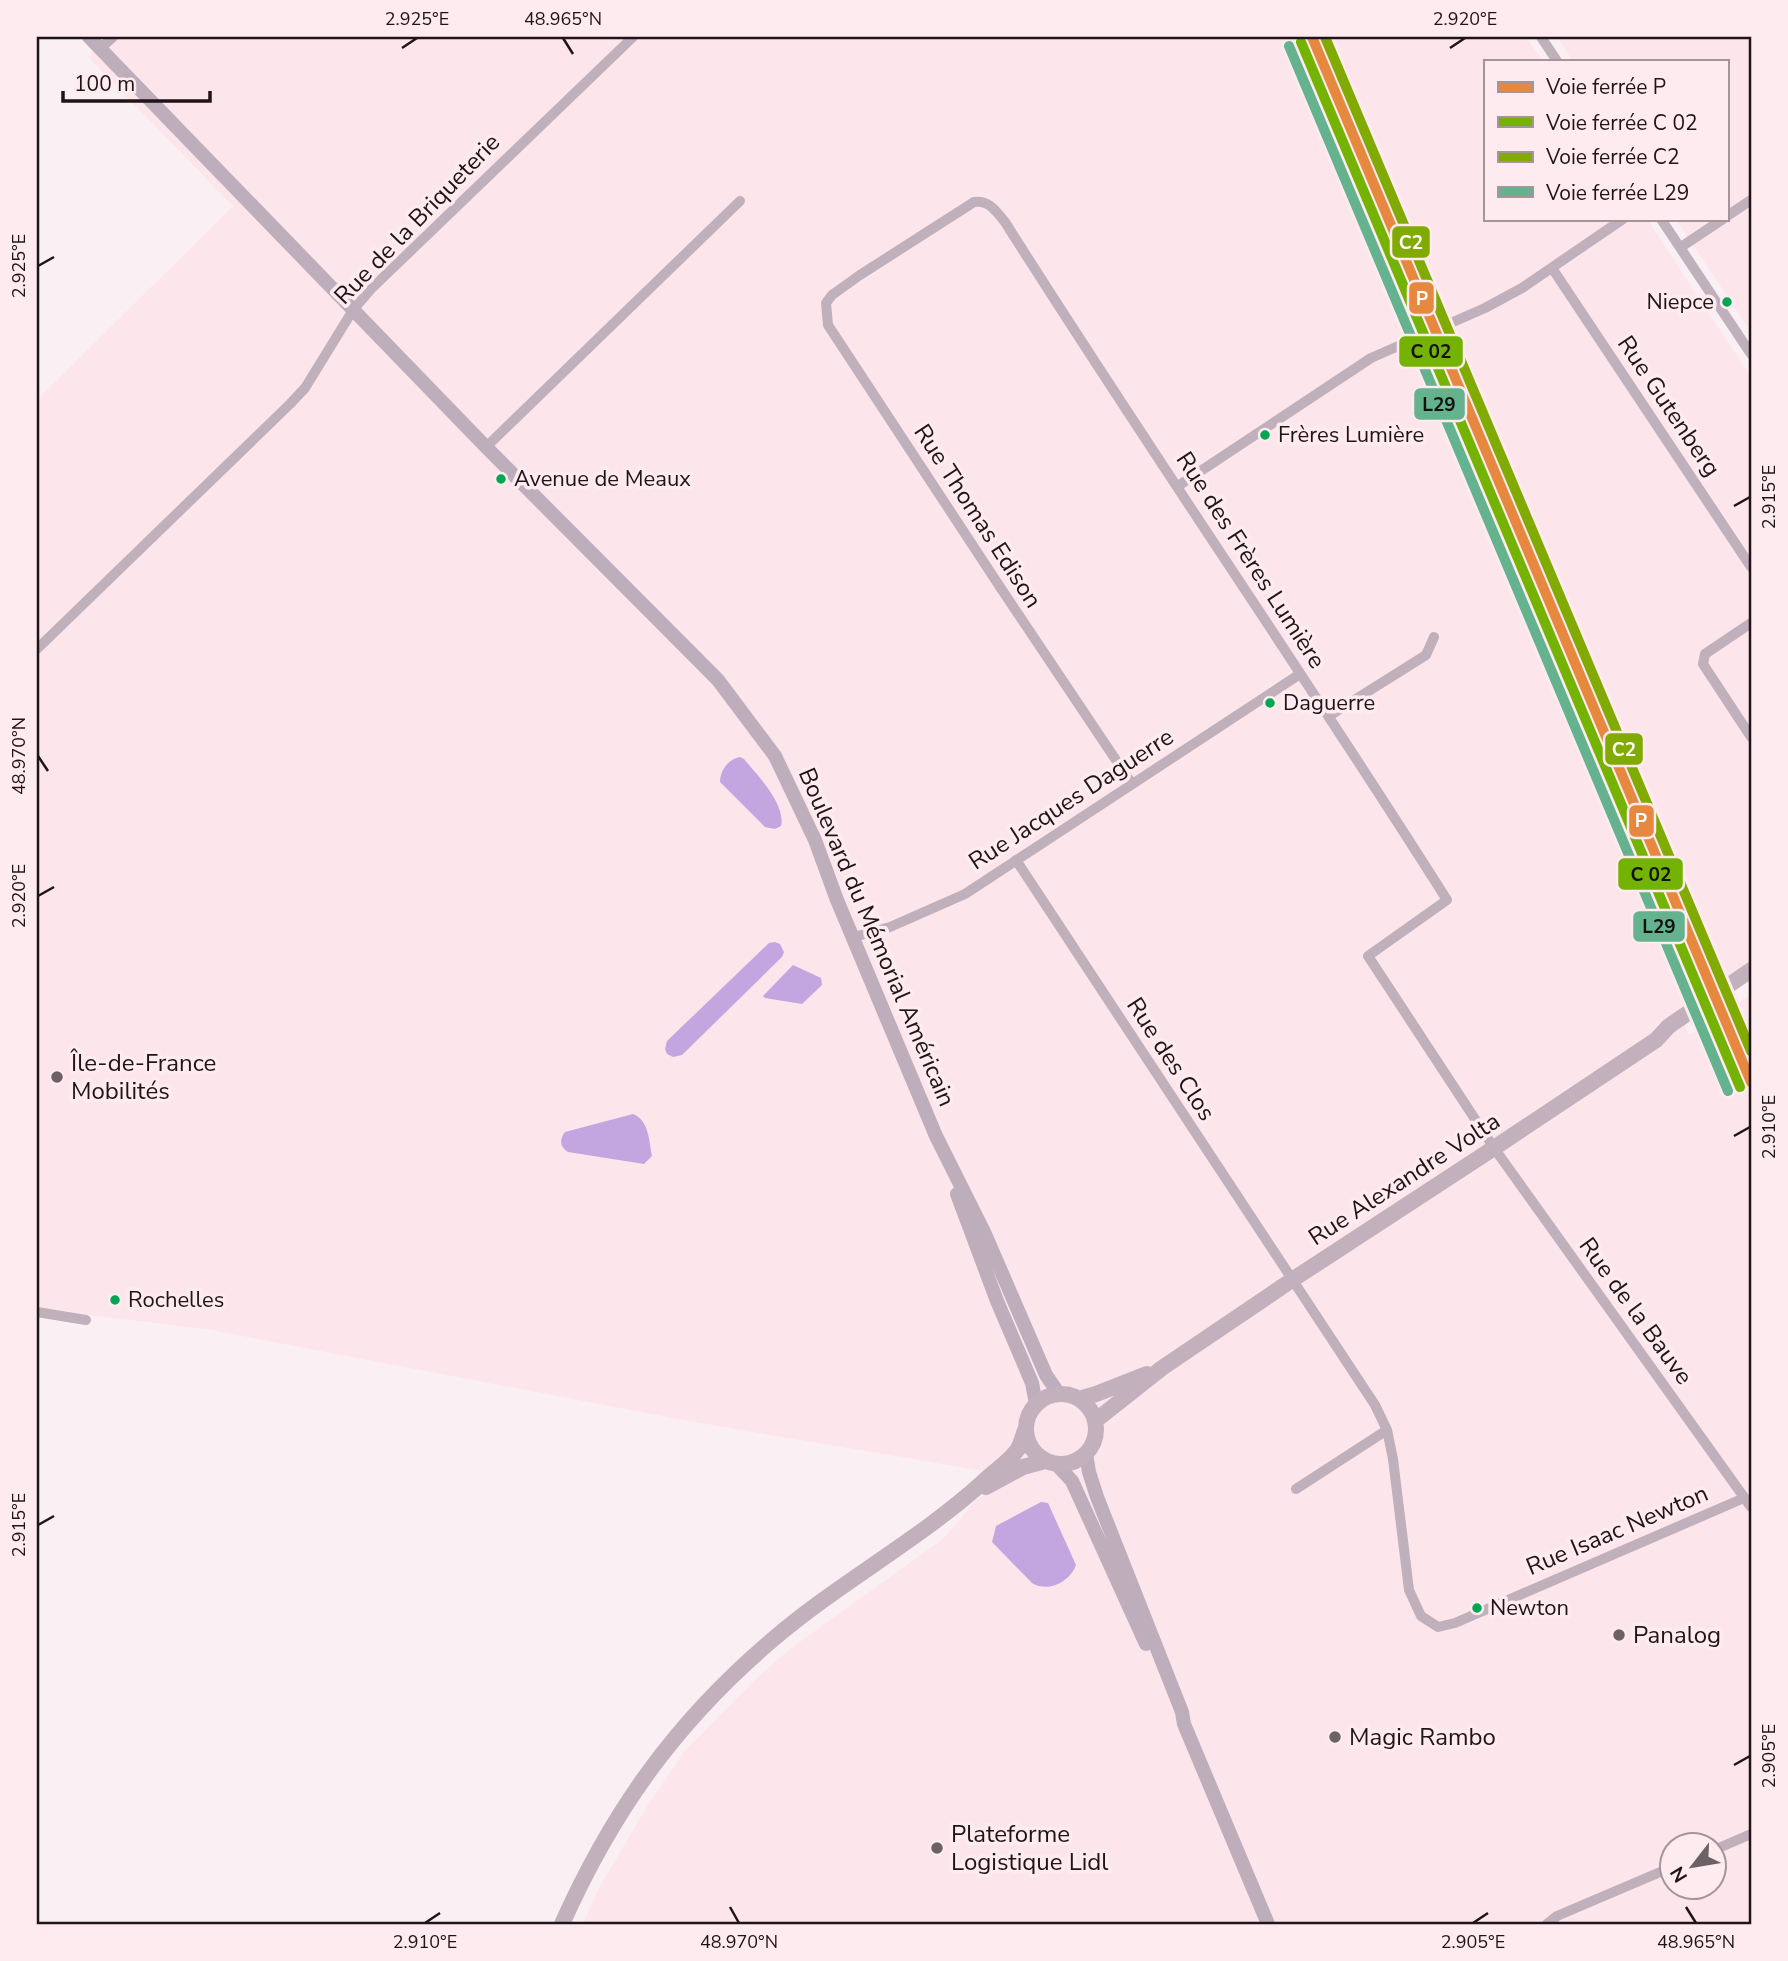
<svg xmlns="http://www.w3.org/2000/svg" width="1788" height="1961" font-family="'Nunito Sans',sans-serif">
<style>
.built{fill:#fce5eb;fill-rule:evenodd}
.water{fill:#c3a6e0}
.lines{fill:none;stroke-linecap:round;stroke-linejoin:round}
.street{stroke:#bfb0bc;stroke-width:10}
.secondary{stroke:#beaebb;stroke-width:14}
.primary{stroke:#c2b0bc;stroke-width:16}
.rail-1-casing{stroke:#feebf0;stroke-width:16}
.rail-2-casing{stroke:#feebf0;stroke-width:16}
.rail-3-casing{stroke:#feebf0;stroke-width:16}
.rail-4-casing{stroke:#feebf0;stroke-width:16}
.rail-1{stroke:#e78840;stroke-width:10}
.rail-2{stroke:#74b303;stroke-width:10}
.rail-3{stroke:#81ab02;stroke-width:10}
.rail-4{stroke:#65b28e;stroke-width:10}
.ticks{fill:none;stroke:#1f1418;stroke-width:2.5}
.bus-dot{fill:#00a651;stroke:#feebf0;stroke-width:2.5}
.poi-dot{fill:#6c6164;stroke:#feebf0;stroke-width:2.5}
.labels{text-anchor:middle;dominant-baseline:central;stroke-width:7;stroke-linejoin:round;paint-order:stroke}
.bus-label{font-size:22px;fill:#1f1418;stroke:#feebf0;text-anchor:start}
.street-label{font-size:24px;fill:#1f1418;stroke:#feebf0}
.poi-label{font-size:24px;fill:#1f1418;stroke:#feebf0;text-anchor:start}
.line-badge{stroke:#feebf0;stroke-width:2.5}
.badge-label{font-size:19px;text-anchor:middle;font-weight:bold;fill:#fff}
.pale-badge-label{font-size:19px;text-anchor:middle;font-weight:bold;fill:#111}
.neatline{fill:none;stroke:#1f1418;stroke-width:2.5}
.ticks-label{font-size:18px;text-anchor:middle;fill:#1f1418}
</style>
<rect width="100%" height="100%" fill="#faeff2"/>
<!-- built -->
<path class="built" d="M108,37H1526L1543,61H1485V219H1647L1751,377V978L1679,1013L1689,1035L1751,994V1924H583L599,1888L648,1805L684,1752L757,1678L790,1649L943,1539L977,1499L995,1489L984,1471L683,1420L206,1329L37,1309V400L233,206L88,57ZM1672,1846H1714V1888H1672Z
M1557,37H1751V332L1676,219H1727V61H1573Z"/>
<!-- water -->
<path class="water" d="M740,757L744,759C757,775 786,804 781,826L775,829L765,827L720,782C720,771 728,759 740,757Z
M775,942L780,944L784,952L782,957L682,1055L673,1057L667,1054L665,1049L667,1041L769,943Z
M793,965L821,978L822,985L802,1004L765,998L763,996Z
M633,1114C649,1120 649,1141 652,1156L644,1164L568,1152C560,1147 559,1140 565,1132Z
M1041,1502L1048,1503L1076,1565C1070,1582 1048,1593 1032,1583L992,1542L996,1526Z"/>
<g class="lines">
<!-- street -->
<path class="street" d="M1541,37L1557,61
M101,48L113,37
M1727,216L1751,200
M1661,219L1751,354
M1681,247L1723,219
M1552,268L1751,567
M486,447L740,201
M1178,486L1371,358L1485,308L1522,288L1623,219
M1751,623L1705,654L1703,664L1751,737
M37,649L290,404L305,388L353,310L371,289L633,37
M1329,716L1426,655L1434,637
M1132,784L1002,590L828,325L826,303L832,295L860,275L974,202C989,200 996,211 1005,222C1149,450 1303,672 1447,900L1368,956L1494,1148L1751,1507
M1016,860L1375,1405L1387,1430L1393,1459L1409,1590L1421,1616L1438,1627L1455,1623L1744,1498
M854,937L890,927L965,894L1300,674
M37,1312L86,1320
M1296,1489L1387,1430
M1714,1850L1751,1834
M1547,1924L1557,1916L1672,1867"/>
<!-- secondary -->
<path class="secondary" d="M89,37L486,447L718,680L775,756L815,840L837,900L936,1136L985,1234L1046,1375L1059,1394
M957,1194L997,1301L1032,1383L1036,1404
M1086,1454L1089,1472L1097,1497L1182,1712L1184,1724L1268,1924
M1057,1465L1072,1481L1146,1644"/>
<!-- primary -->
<path class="primary" d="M1026 1429a35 35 0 1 1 70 0a35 35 0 1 1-70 0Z
M1079,1399L1096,1394L1147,1374
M1095,1421L1162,1368L1292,1280L1494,1148L1656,1040L1669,1026L1751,970
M986,1487L1023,1467L1045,1461
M562,1924C613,1810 676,1722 771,1641C838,1583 918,1541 983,1482C994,1471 1009,1462 1018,1449C1021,1443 1023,1436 1025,1430"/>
<defs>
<path id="rail-1" d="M1312,37L1751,1082"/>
<path id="rail-2" d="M1301,42L1740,1087"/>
<path id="rail-3" d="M1325,37L1751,1051"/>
<path id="rail-4" d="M1289,46L1728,1091"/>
</defs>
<!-- rail-1 casing -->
<use href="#rail-1" class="rail-1-casing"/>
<!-- rail-2 casing -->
<use href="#rail-2" class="rail-2-casing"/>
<!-- rail-3 casing -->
<use href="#rail-3" class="rail-3-casing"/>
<!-- rail-4 casing -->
<use href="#rail-4" class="rail-4-casing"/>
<!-- rail-1 -->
<use href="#rail-1" class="rail-1"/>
<!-- rail-2 -->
<use href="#rail-2" class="rail-2"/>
<!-- rail-3 -->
<use href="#rail-3" class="rail-3"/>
<!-- rail-4 -->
<use href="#rail-4" class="rail-4"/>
</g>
<!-- ticks -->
<path class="ticks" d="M563,38L573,54M402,48L417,38M1450,48L1465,38M38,266L54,257M1734,506L1750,497M38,756L48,771M38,896L54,887M1734,1136L1750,1127M38,1525L54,1516M1734,1765L1750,1756M730,1907L739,1923M1686,1907L1696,1923M425,1923L440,1913M1473,1923L1488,1913"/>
<!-- markers -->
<g class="bus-dot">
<circle cx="1727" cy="302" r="6"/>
<circle cx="1265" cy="435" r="6"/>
<circle cx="501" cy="479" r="6"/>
<circle cx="1270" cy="703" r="6"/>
<circle cx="115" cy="1300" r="6"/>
<circle cx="1477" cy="1608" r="6"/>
</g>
<g class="poi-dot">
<circle cx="57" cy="1077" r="7"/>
<circle cx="1619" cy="1635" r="7"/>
<circle cx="1335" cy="1737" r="7"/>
<circle cx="937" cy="1848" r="7"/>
</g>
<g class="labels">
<!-- bus labels -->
<g class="bus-label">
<text x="1714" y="302" text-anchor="end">Niepce</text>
<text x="1278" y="435">Frères Lumière</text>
<text x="514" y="479">Avenue de Meaux</text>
<text x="1283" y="703">Daguerre</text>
<text x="128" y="1300">Rochelles</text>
<text x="1490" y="1608">Newton</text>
</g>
<!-- street labels -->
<g class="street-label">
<text transform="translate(417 219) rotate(-46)">Rue de la Briqueterie</text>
<text transform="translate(1669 406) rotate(56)">Rue Gutenberg</text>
<text transform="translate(978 516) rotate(57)">Rue Thomas Edison</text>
<text transform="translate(1251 560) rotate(57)">Rue des Frères Lumière</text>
<text transform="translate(1071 799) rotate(-33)">Rue Jacques Daguerre</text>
<text transform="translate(877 937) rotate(67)">Boulevard du Mémorial Américain</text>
<text transform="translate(1171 1059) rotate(57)">Rue des Clos</text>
<text transform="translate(1404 1179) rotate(-33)">Rue Alexandre Volta</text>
<text transform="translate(1636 1311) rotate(54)">Rue de la Bauve</text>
<text transform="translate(1617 1530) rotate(-23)">Rue Isaac Newton</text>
</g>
<!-- poi labels -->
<g class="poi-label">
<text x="71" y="1063">Île-de-France<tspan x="71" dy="28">Mobilités</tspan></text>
<text x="1633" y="1635">Panalog</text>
<text x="1349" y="1737">Magic Rambo</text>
<text x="951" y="1834">Plateforme<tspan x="951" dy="28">Logistique Lidl</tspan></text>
</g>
</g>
<g class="line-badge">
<rect x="1391" y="225" width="40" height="34" rx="7" fill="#81ab02"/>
<rect x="1408" y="281" width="27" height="34" rx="7" fill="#e78840"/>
<rect x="1398" y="335" width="66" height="33" rx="7" fill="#74b303"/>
<rect x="1413" y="387" width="53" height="34" rx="7" fill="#65b28e"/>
<rect x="1604" y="732" width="40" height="34" rx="7" fill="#81ab02"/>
<rect x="1628" y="804" width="27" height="34" rx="7" fill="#e78840"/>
<rect x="1617" y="857" width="67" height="34" rx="7" fill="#74b303"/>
<rect x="1632" y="910" width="54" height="33" rx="7" fill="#65b28e"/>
</g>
<g class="badge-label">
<text x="1411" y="249">C2</text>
<text x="1422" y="305">P</text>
<text x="1624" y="756">C2</text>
<text x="1641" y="827">P</text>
</g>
<g class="pale-badge-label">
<text x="1431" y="358">C 02</text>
<text x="1439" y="411">L29</text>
<text x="1651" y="881">C 02</text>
<text x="1659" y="933">L29</text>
</g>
<!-- border -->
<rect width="1788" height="1961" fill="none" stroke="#feebf0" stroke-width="77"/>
<!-- legend -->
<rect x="1484" y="60" width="245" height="161" fill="#feebf0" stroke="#a5959a" stroke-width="2"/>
<rect x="1498" y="82" width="35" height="10" fill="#e78840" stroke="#a5959a" stroke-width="2"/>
<text x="1546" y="94" font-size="21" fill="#1f1418">Voie ferrée P</text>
<rect x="1498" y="117" width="35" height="10" fill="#74b303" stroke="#a5959a" stroke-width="2"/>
<text x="1546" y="130" font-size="21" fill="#1f1418">Voie ferrée C 02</text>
<rect x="1498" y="152" width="35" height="10" fill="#81ab02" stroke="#a5959a" stroke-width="2"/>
<text x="1546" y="164" font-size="21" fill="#1f1418">Voie ferrée C2</text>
<rect x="1498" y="187" width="35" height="10" fill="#65b28e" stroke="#a5959a" stroke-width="2"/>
<text x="1546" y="200" font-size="21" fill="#1f1418">Voie ferrée L29</text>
<!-- north arrow -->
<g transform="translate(1693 1866) rotate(239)"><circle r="33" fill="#feebf0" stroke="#a5959a" stroke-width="2"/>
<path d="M0-5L12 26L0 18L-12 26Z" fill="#6c6164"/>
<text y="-10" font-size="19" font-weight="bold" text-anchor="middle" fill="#1f1418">N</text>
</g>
<!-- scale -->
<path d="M63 91v10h147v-10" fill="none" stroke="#1f1418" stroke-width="3.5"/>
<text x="74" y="91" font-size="21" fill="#1f1418" stroke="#feebf0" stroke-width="5" paint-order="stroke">100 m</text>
<rect x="38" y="38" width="1712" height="1885" class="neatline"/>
<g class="ticks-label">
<text x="417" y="25">2.925°E</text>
<text x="563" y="25">48.965°N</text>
<text x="1465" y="25">2.920°E</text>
<text transform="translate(19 266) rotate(-90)" y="6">2.925°E</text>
<text transform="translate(1769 497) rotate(-90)" y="6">2.915°E</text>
<text transform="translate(19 756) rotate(-90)" y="6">48.970°N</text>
<text transform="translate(19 896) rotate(-90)" y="6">2.920°E</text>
<text transform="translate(1769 1127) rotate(-90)" y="6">2.910°E</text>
<text transform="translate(19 1525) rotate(-90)" y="6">2.915°E</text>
<text transform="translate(1769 1756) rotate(-90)" y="6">2.905°E</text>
<text x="425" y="1948">2.910°E</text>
<text x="739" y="1948">48.970°N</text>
<text x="1473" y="1948">2.905°E</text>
<text x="1696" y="1948">48.965°N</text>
</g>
</svg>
